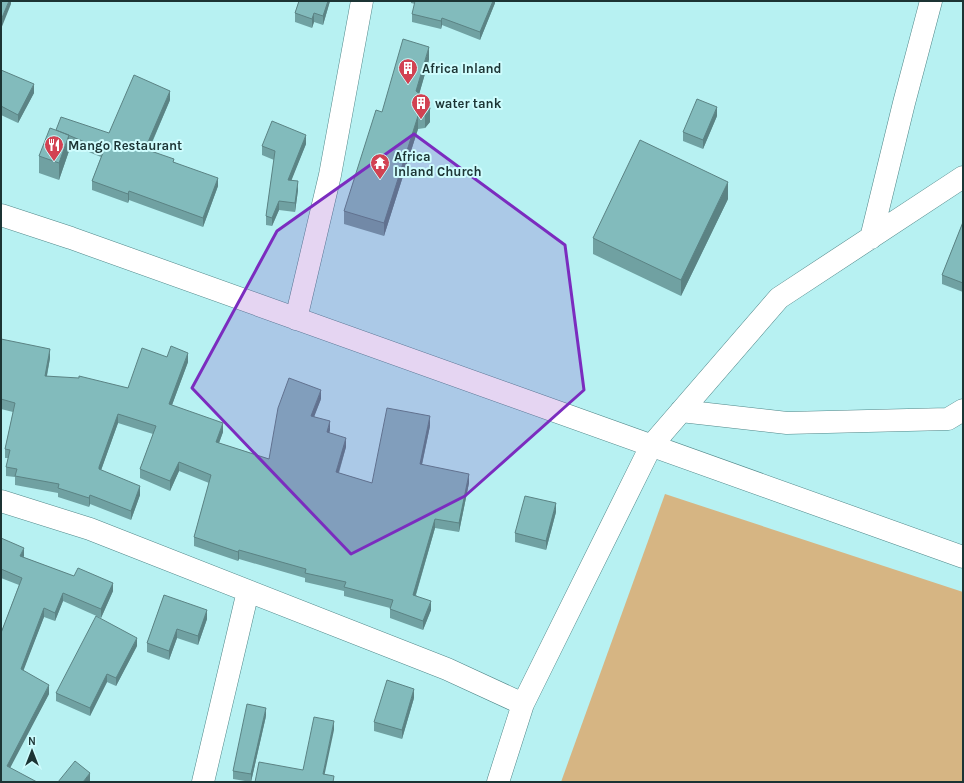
<svg xmlns="http://www.w3.org/2000/svg" width="964" height="783" font-family="Karla,sans-serif">
<style>
.green{fill:#d6b583}
.lines{fill:none;stroke-linecap:round;stroke-linejoin:round}
.street-casing{stroke:#508789;stroke-width:23}
.street{stroke:#fff;stroke-width:22}
.wall{fill:#70a1a2}
.shaded-wall{fill:#5b8384}
.building{fill:#82bbbc;stroke:#5b8384}
.marked{fill:#7b2cbf;fill-opacity:0.2;stroke:#7b2cbf;stroke-width:3;stroke-linejoin:round}
.labels{text-anchor:middle;dominant-baseline:central;stroke-width:4;stroke-linejoin:round;paint-order:stroke}
.poi-label{font-size:13px;font-weight:bold;fill:#1c3434;stroke:#cefcfd;text-anchor:start}
</style>
<rect width="100%" height="100%" fill="#b7f1f2"/>
<!-- green -->
<path class="green" d="M665,494L963,592V782H561Z"/>
<g class="lines">
<defs>
<path id="street" d="M1,215L71,238L963,557
M871,238L904,103L931,1
M296,319L330,175L362,1
M681,411L787,423L948,419L963,410
M1,501L90,529L447,669L523,704
M203,782L248,591
M498,782L523,704L651,446L779,298L963,177"/>
</defs>
<!-- street casing -->
<use href="#street" class="street-casing"/>
<!-- street -->
<use href="#street" class="street"/>
</g>
<!-- wall -->
<path class="wall" d="M299,1H330L323,25L314,22L312,28L295,22V13Z
M411,1H495V3L480,40L442,25L441,29L412,22V14L415,4L411,3Z
M429,60L419,94L430,122L425,128L418,129L384,236L344,224V211Z
M1,70L34,93L18,123L1,115Z
M170,100L149,150L174,162L218,186L203,227L129,200L128,203L92,190V181L101,157L69,144V151L59,180L39,173V156L56,130L109,133Z
M717,116L703,149L683,141V132Z
M306,144L291,180L298,190L295,212L279,210L272,226L266,225V216L274,160L262,155V146Z
M728,199L681,296L593,254V238Z
M963,222V292L942,284V275Z
M1,339L50,358L47,376L128,388L167,357L188,362L172,405L223,432L219,443L269,459L321,399L314,416L330,430L329,433L346,447L339,473L372,483L430,426L422,465L469,483L459,532L435,528L416,595L431,610L423,630L390,618V608L344,596V591L305,582V578L239,559L238,561L194,546V537L209,483L179,471L170,491L140,478V469L153,434L118,423L101,470L140,495L131,520L90,504L89,507L58,497V493L15,485V477L6,476V467L8,458H5V449L13,412L1,409Z
M556,512L546,550L515,542V533Z
M1,538L24,556L23,557L113,591L101,618L63,601L55,621L44,617L23,670L49,694L1,782V633L19,585L1,578Z
M164,595L207,619L198,645L177,638L169,660L147,652V643Z
M137,646L116,686L107,682L90,716L56,701V693Z
M414,698L402,739L374,731V722Z
M266,716L251,782L233,779V771Z"/>
<!-- shaded-wall -->
<path class="shaded-wall" d="M9,1H11V4L1,29V20Z
M328,1H330L323,25V16Z
M493,1H495V3L480,40V32Z
M314,13V22L312,28V19Z
M442,18V25L441,29V21Z
M429,47V60L416,105V91Z
M34,84V93L18,123V115Z
M170,91V100L145,158V149Z
M717,107V116L703,149V140Z
M430,109V122L425,128V115Z
M418,116V129L384,236V223Z
M69,135V151L59,180V163Z
M306,135V144L288,189V180Z
M218,178V186L203,227V218Z
M298,181V190L295,212V203Z
M728,182V199L681,296V280Z
M129,191V200L128,203V194Z
M279,201V210L272,226V218Z
M50,349V358L45,385V376Z
M188,353V362L169,413V404Z
M321,390V399L311,425V416Z
M118,414V423L99,476V467Z
M430,416V426L420,473V464Z
M330,421V430L327,441V432Z
M223,423V432L216,451V442Z
M346,438V447L336,481V472Z
M179,462V471L170,491V481Z
M469,474V483L459,532V523Z
M140,486V495L131,520V511Z
M90,495V504L89,507V498Z
M556,503V512L546,550V541Z
M435,519V528L413,604V595Z
M24,548V556L20,565V556Z
M239,550V559L238,561V552Z
M113,583V591L101,618V609Z
M63,593V601L55,621V613Z
M431,601V610L423,630V621Z
M44,608V617L21,677V669Z
M207,610V619L198,645V636Z
M177,629V638L169,660V651Z
M137,638V646L116,686V678Z
M107,674V682L90,716V708Z
M49,685V694L7,774V766Z
M414,689V698L402,739V730Z
M266,708V716L251,782V774Z
M334,721V730L323,782V774Z
M90,773V782H83Z"/>
<!-- building -->
<path class="building" d="M1,1H9L1,20Z
M299,1H328L323,16L314,13L312,19L295,13Z
M415,1H493L480,32L442,18L441,21L412,14Z
M403,39L429,47L416,91L428,101L430,109L425,115L418,116L384,223L344,211L376,110L382,112Z
M1,70L34,84L18,115L1,106Z
M134,75L170,91L145,149L174,159L173,162L218,178L203,218L129,191L128,194L92,181L104,150L56,130L61,117L109,133Z
M697,99L717,107L703,140L683,132Z
M272,121L306,135L288,180L298,181L295,203L279,201L272,218L266,216L275,151L262,146Z
M50,128L69,135L59,163L39,156Z
M640,140L728,182L681,280L593,238Z
M963,222V283L942,275Z
M1,339L50,349L45,376L79,378V376L128,388L142,348L167,357L171,346L188,353L169,404L223,423L216,442L269,459L278,408L289,378L321,390L311,416L330,421L327,432L346,438L336,472L372,483L387,408L430,416L420,464L469,474L459,523L435,519L413,595L431,601L423,621L390,609L393,600L344,587L346,582L305,573L306,569L239,550L238,552L194,537L211,475L179,462L170,481L140,469L156,426L118,414L99,467V469L140,486L131,511L90,495L89,498L58,488L59,484L15,476L17,469L6,467L10,450L5,449L15,403L1,399Z
M525,496L556,503L546,541L515,533Z
M1,538L24,548L20,556L74,576L78,568L113,583L101,609L63,593L55,613L44,608L21,669L49,685L7,766L37,782H1V683L2,682L1,681V633L22,578L1,569Z
M164,595L207,610L198,636L177,629L169,651L147,643Z
M96,616L137,638L116,678L107,674L90,708L56,693Z
M387,680L414,689L402,730L374,722Z
M247,704L266,708L251,774L233,771Z
M314,717L334,721L323,774L334,776L333,782H255L259,762L303,770Z
M75,761L90,773L83,782H58Z"/>
<!-- marked area -->
<path class="marked" d="M414,134L565,245L584,390L465,496L351,554L192,388L277,231Z"/>
<!-- icons -->
<defs>
<symbol id="building-pin" viewBox="-11 -11 22 30"><path d="M0 17L-7.5 6A9.5 9.5 0 1 1 7.5 6Z" fill="#d24252" stroke="#cefcfd"/><path d="M-4-6H4V6H1V3H-1V6H-4ZM-2.5-4.3h1.7v1.8h-1.7ZM.8-4.3h1.7v1.8H.8ZM-2.5-1h1.7V.8h-1.7ZM.8-1h1.7V.8H.8Z" fill="#fff"/></symbol>
<symbol id="restaurant-pin" viewBox="-11 -11 22 30"><path d="M0 17L-7.5 6A9.5 9.5 0 1 1 7.5 6Z" fill="#d24252" stroke="#cefcfd"/><path d="M-5-6h1v4h1v-4h1v4h1v-4h1v5L-1.5 .5V6h-2V.5L-5-1ZM5-6V6H3V1.5H1.5Q1.5-4 5-6Z" fill="#fff"/></symbol>
<symbol id="temple-pin" viewBox="-11 -11 22 30"><path d="M0 17L-7.5 6A9.5 9.5 0 1 1 7.5 6Z" fill="#d24252" stroke="#cefcfd"/><path d="M0-6L5-2H3V0L6.5 2.5H4V6H1.5V3h-3V6H-4V2.5H-6.5L-3 0V-2H-5Z" fill="#fff"/></symbol>
</defs>
<g fill-rule="evenodd">
<use href="#building-pin" x="397" y="57" width="22" height="30"/>
<use href="#building-pin" x="410" y="92" width="22" height="30"/>
<use href="#restaurant-pin" x="43" y="134" width="22" height="30"/>
<use href="#temple-pin" x="369" y="152" width="22" height="30"/>
</g>
<g class="labels">
<!-- poi labels -->
<g class="poi-label">
<text x="422" y="68">Africa Inland</text>
<text x="435" y="103">water tank</text>
<text x="68" y="145">Mango Restaurant</text>
<text x="394" y="156">Africa<tspan x="394" dy="15">Inland Church</tspan></text>
</g>
</g>
<!-- border -->
<rect width="964" height="783" fill="none" stroke="#1c3434" stroke-width="4"/>
<!-- north arrow -->
<g transform="translate(32 751)" stroke="#cefcfd" stroke-width="3" paint-order="stroke">
<path d="M0-3L7 15L0 10L-7 15Z" fill="#1c3434"/>
<text y="-6" font-size="11" font-weight="bold" text-anchor="middle" fill="#1c3434">N</text>
</g>
</svg>
